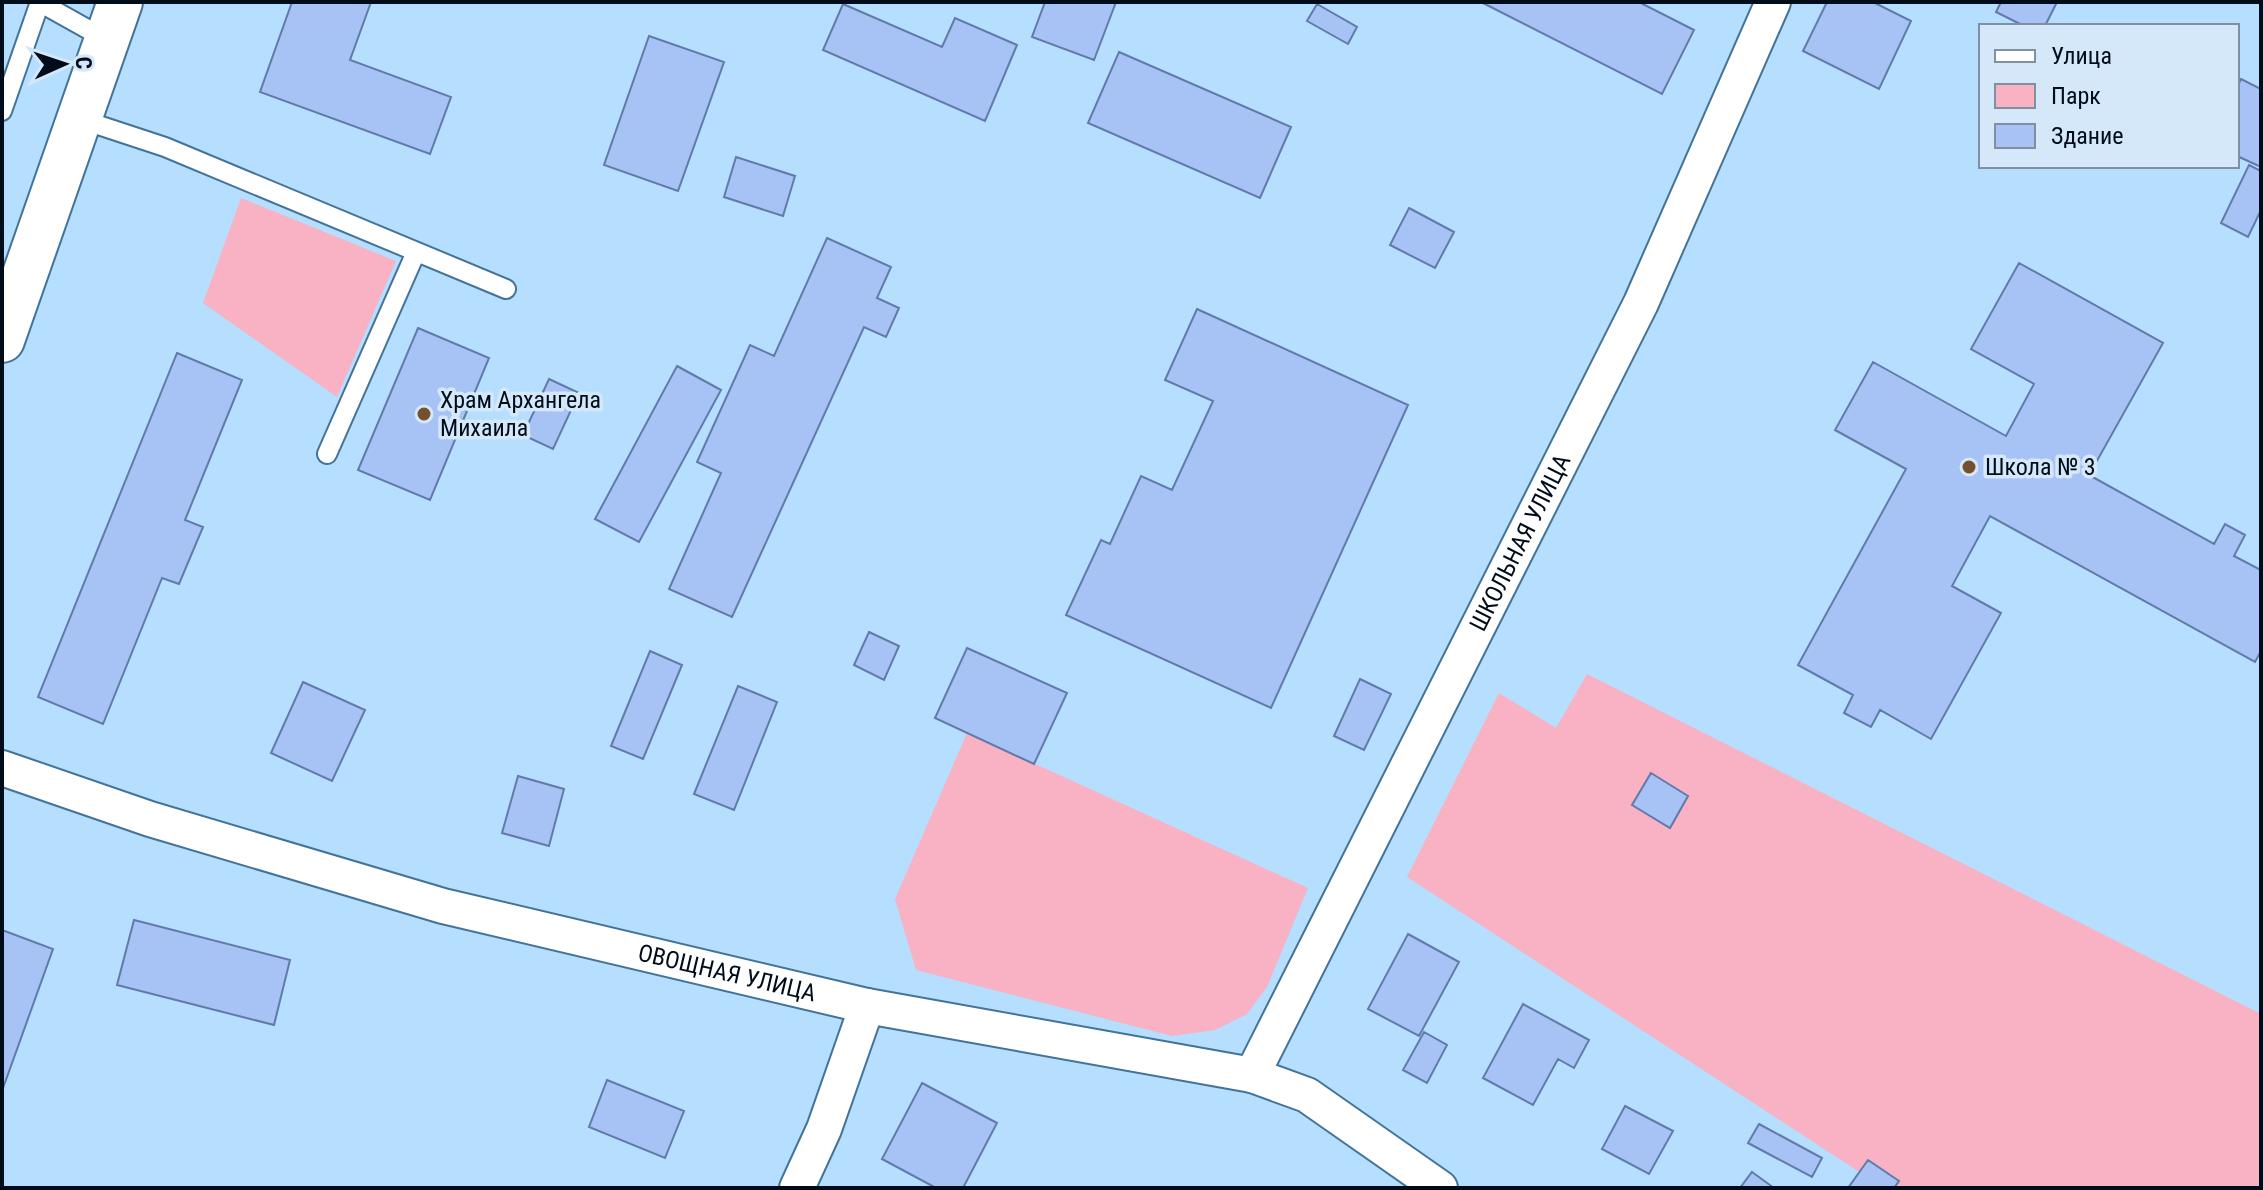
<svg xmlns="http://www.w3.org/2000/svg" width="2263" height="1190" font-family="'Roboto Condensed',sans-serif">
<style>
.green{fill:#f8b2c3}
.building{fill:#a7c2f5;stroke:#617aa9;stroke-width:2}
.lines{fill:none;stroke-linecap:round;stroke-linejoin:round}
.lane-casing{stroke:#437398;stroke-width:22}
.street-casing{stroke:#437398;stroke-width:38}
.secondary-casing{stroke:#437398;stroke-width:48}
.lane{stroke:#fff;stroke-width:18}
.street{stroke:#fff;stroke-width:34}
.secondary{stroke:#fff;stroke-width:44}
.poi-dot{fill:#76502c;stroke:#d4e8f9;stroke-width:3}
.labels{text-anchor:middle;dominant-baseline:central;stroke-width:7;stroke-linejoin:round;paint-order:stroke}
.poi-label{font-size:24px;fill:#000c1a;stroke:#d4e8f9;text-anchor:start}
.street-label{font-size:24px;fill:#000c1a;stroke:#d4e8f9}
</style>
<rect width="100%" height="100%" fill="#b5deff"/>
<!-- green -->
<path class="green" d="M241,198L396,261L337,397L203,303Z
M1587,674L2261,1014V1188H1884L1407,877L1499,693L1556,728Z
M967,733L1308,888L1267,987L1247,1014L1215,1030L1172,1036L916,970L895,899Z"/>
<!-- building -->
<path class="building" d="M292,2H371L350,60L451,97L430,154L260,92Z
M1045,2H1116L1094,60L1032,37Z
M1481,2H1639L1694,30L1662,94Z
M1827,2H1873L1911,21L1879,89L1803,51Z
M2001,2H2057L2045,26H2024L1996,12Z
M843,4L942,47L955,18L1017,45L985,121L823,50Z
M1317,4L1357,27L1348,44L1307,21Z
M649,36L724,62L678,191L604,165Z
M1119,52L1291,127L1260,198L1088,123Z
M2241,79L2261,89V167L2237,156V87Z
M736,157L795,176L783,216L724,197Z
M2249,165L2261,171V210L2248,237L2221,223Z
M1409,208L1454,232L1435,268L1390,245Z
M827,238L891,267L877,298L899,308L886,337L864,327L732,617L669,589L721,473L697,462L750,345L774,356Z
M2019,263L2163,343L2089,475L2214,544L2225,524L2245,535L2234,556L2261,570V651L2255,662L1990,516L1952,586L2001,613L1931,739L1880,710L1871,727L1844,713L1853,695L1798,665L1906,469L1835,430L1873,362L2006,436L2034,384L1971,349Z
M1197,309L1408,405L1271,708L1066,615L1101,540L1110,544L1141,476L1172,490L1213,401L1165,380Z
M418,328L489,358L430,500L358,470Z
M177,353L242,380L185,520L203,527L179,584L162,578L103,724L38,697Z
M677,366L721,390L639,542L595,519Z
M549,379L579,393L553,449L523,435Z
M869,632L899,646L884,680L854,665Z
M967,648L1067,693L1034,764L935,718Z
M650,651L682,665L643,759L611,746Z
M1360,679L1391,694L1364,750L1334,736Z
M303,682L365,710L332,781L271,753Z
M738,686L777,702L734,810L694,794Z
M1651,773L1688,796L1670,828L1632,805Z
M518,776L564,789L549,846L502,833Z
M134,920L290,960L274,1025L117,985Z
M2,930L53,949L2,1091Z
M1408,934L1459,962L1419,1036L1368,1009Z
M1523,1004L1589,1040L1574,1068L1558,1059L1533,1105L1483,1078Z
M1424,1032L1447,1045L1427,1083L1403,1070Z
M607,1080L684,1111L665,1158L589,1127Z
M922,1083L997,1123L963,1188H936L882,1159Z
M1625,1106L1673,1131L1649,1174L1602,1149Z
M1759,1124L1822,1158L1812,1177L1748,1143Z
M1868,1160L1899,1181L1894,1188H1848Z
M1752,1172L1774,1188H1740Z"/>
<g class="lines">
<defs>
<path id="lane" d="M39,2L107,40
M2,111L40,2
M80,119L165,147L506,289
M327,454L416,252"/>
<g id="street">
<path id="s1" d="M2,768L150,819L443,906L867,1006L1252,1075L1307,1095L1440,1188"/>
<path id="s2" d="M1252,1075L1641,303L1773,2"/>
<path d="M797,1188L824,1129L867,1006"/>
</g>
<path id="secondary" d="M2,340L120,2"/>
</defs>
<!-- lane casing -->
<use href="#lane" class="lane-casing"/>
<!-- street casing -->
<use href="#street" class="street-casing"/>
<!-- secondary casing -->
<use href="#secondary" class="secondary-casing"/>
<!-- lane -->
<use href="#lane" class="lane"/>
<!-- street -->
<use href="#street" class="street"/>
<!-- secondary -->
<use href="#secondary" class="secondary"/>
</g>
<!-- markers -->
<g class="poi-dot">
<circle cx="424" cy="414" r="8"/>
<circle cx="1969" cy="467" r="8"/>
</g>
<g class="labels">
<!-- poi labels -->
<g class="poi-label">
<text x="440" y="400">Храм Архангела<tspan x="440" dy="28">Михаила</tspan></text>
<text x="1985" y="467">Школа № 3</text>
</g>
<!-- street labels -->
<g class="street-label">
<text stroke="none"><textPath href="#s2" startOffset="596">ШКОЛЬНАЯ УЛИЦА</textPath></text>
<text stroke="none"><textPath href="#s1" startOffset="754">ОВОЩНАЯ УЛИЦА</textPath></text>
</g>
</g>
<!-- border -->
<rect width="2263" height="1190" fill="none" stroke="#000c1a" stroke-width="8"/>
<!-- legend -->
<rect x="1979" y="24" width="260" height="144" fill="#d4e8f9" stroke="#7f90a0" stroke-width="2"/>
<rect x="1995" y="50" width="40" height="12" fill="#ffffff" stroke="#7f90a0" stroke-width="2"/>
<text x="2051" y="64" font-size="24" fill="#000c1a">Улица</text>
<rect x="1995" y="84" width="40" height="24" fill="#f8b2c3" stroke="#7f90a0" stroke-width="2"/>
<text x="2051" y="104" font-size="24" fill="#000c1a">Парк</text>
<rect x="1995" y="124" width="40" height="24" fill="#a7c2f5" stroke="#7f90a0" stroke-width="2"/>
<text x="2051" y="144" font-size="24" fill="#000c1a">Здание</text>
<!-- north arrow -->
<g transform="translate(64 64) rotate(87)" stroke="#d4e8f9" stroke-width="6" paint-order="stroke">
<path d="M0-6L14 30L0 20L-14 30Z" fill="#000c1a"/>
<text y="-12" font-size="22" font-weight="bold" text-anchor="middle" fill="#000c1a">С</text>
</g>
</svg>
